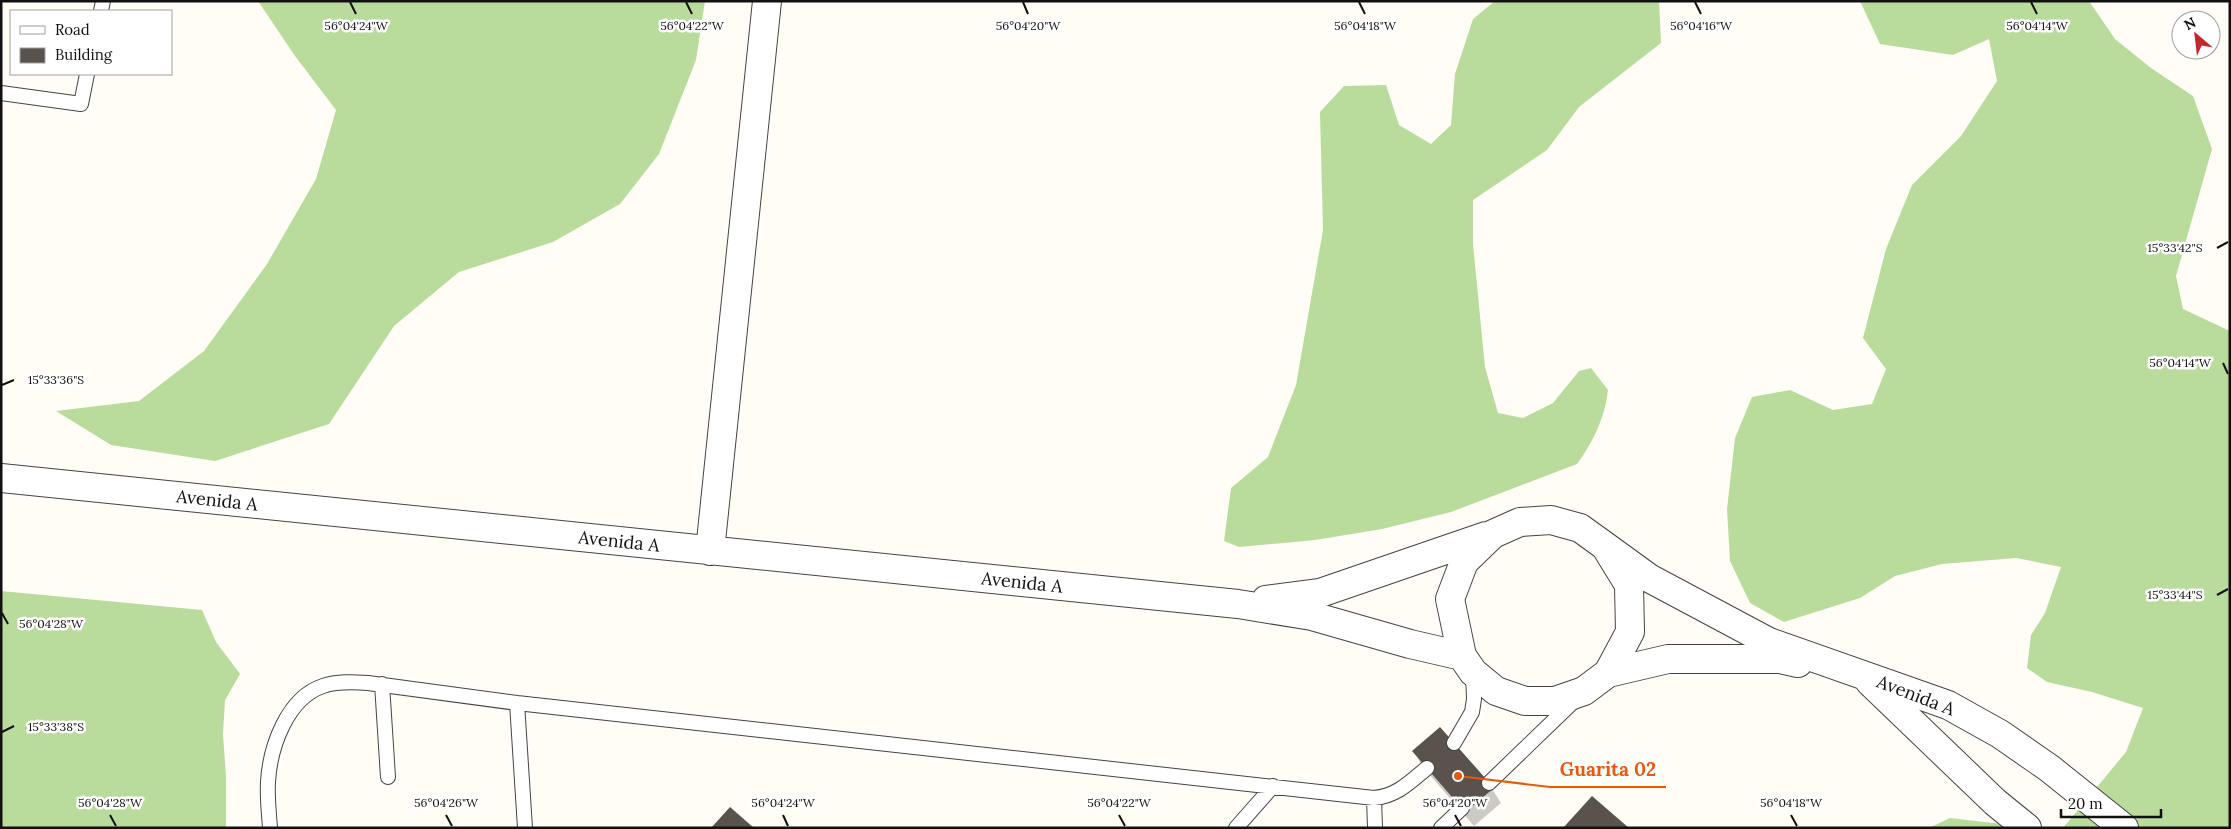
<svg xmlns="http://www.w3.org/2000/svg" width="2231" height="829" font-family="Lora,serif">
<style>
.forest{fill:#b9dc9c}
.shadow{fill:#0003}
.building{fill:#5a524d}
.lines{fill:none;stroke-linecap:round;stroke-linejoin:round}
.lane-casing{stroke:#444;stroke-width:16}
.street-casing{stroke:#444;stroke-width:30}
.lane{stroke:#fff;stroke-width:14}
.street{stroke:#fff;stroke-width:28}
.ticks{fill:none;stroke:#111;stroke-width:2}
.labels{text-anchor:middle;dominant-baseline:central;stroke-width:5;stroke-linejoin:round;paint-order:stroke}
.street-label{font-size:18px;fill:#111;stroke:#fff}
.ticks-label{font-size:12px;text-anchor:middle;fill:#111;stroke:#fff;stroke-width:5;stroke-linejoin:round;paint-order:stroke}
.leader{fill:none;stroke:#e8590c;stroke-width:2}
.callout-dot{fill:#e8590c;stroke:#fff;stroke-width:2}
.callout-label{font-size:19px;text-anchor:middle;font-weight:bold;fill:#e8590c;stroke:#fff;stroke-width:5;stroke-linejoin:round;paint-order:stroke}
</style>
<rect width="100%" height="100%" fill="#fffdf5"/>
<!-- forest -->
<path class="forest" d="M258,1H705L696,60L659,154L620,204L553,242L459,272L394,326L329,424L215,461L111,445L56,411L139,401L204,351L267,264L316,179L336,110L295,56Z
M1495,1H1659L1661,43L1579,107L1547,150L1473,200V244L1485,367L1498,413L1523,418L1553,403L1579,371L1591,368L1608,390C1605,418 1593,442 1577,464L1451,512L1382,529L1315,540L1239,547L1224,541L1231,488L1268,457L1296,385L1323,230L1320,112L1344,86L1386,85L1399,125L1431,144L1451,125L1455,74L1473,19Z
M1860,1H2089L2115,39L2151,68L2193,96L2212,149L2176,276L2183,309L2230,331V828H2063L2126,752L2143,708L2092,692L2047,682L2027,668L2031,635L2045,613L2061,567L2016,558L1942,564L1895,576L1860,598L1784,622L1750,603L1730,561L1727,509L1735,438L1752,397L1790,390L1833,410L1872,404L1886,369L1863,338L1886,249L1912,185L1961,136L1997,81L1989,39L1953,55L1880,44Z
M1,591L202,610L216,642L240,674L225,700L223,734L226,777V828H1Z
M1950,818L2036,828H1929Z"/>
<!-- shadow -->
<path class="shadow" d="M1414,751L1492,789L1501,803L1474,826L1422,766Z"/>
<!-- building -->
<path class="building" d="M1440,727L1494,788L1465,812L1412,751Z
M1592,796L1629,828H1563Z
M730,807L754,828H711Z"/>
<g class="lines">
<defs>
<path id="lane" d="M101,11L103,1
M1,93L81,104L87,74
M382,684L388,777
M517,703L525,828
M1454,743L1472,712L1474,699L1473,673
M1489,783L1573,702
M1374,798L1375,828
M270,828C269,813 267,797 268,782C270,747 287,698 323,686C337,681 354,682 368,683L517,703L1374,798C1397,796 1410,782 1427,768
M1236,828L1273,786
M1441,828L1462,808"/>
<path id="street" d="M1,478L1238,604L1312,616L1410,644L1462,656
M1605,546L1629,585L1630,632L1608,673L1584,691L1555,701H1525L1496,691L1473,672L1462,656L1450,599L1464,562L1493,534L1520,522L1551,520L1580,528L1605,546L1649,578L1769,642L1948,705L2000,734L2049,768L2124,828
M710,551L767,1
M1266,600L1320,593L1486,536
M1608,673L1668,659H1780L1798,663
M1870,682L1995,802L2027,828"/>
</defs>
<!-- lane casing -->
<use href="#lane" class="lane-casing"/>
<!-- street casing -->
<use href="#street" class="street-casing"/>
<!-- lane -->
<use href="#lane" class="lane"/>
<!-- street -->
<use href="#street" class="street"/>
</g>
<!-- ticks -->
<path class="ticks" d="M350,2L356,14M686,2L692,14M1023,2L1028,14M1359,2L1365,14M1695,2L1701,14M2031,2L2037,14M2217,248L2228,242M2223,363L2228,374M2,385L14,380M2217,595L2228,589M2,613L8,624M2,732L14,726M110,815L116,826M446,815L452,826M783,815L788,826M1119,815L1125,826M1455,815L1461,826M1791,815L1797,826"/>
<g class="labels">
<!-- street labels -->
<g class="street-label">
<text transform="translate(217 500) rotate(6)">Avenida A</text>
<text transform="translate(619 541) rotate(6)">Avenida A</text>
<text transform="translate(1022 582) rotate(6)">Avenida A</text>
<text transform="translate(1916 695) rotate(21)">Avenida A</text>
</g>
</g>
<g class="ticks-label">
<text x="356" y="30">56°04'24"W</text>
<text x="692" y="30">56°04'22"W</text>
<text x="1028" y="30">56°04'20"W</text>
<text x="1365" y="30">56°04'18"W</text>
<text x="1701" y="30">56°04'16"W</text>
<text x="2037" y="30">56°04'14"W</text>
<text x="2175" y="252">15°33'42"S</text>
<text x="2180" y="367">56°04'14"W</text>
<text x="56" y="384">15°33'36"S</text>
<text x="2175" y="599">15°33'44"S</text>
<text x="51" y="628">56°04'28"W</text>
<text x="56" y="731">15°33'38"S</text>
<text x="110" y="807">56°04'28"W</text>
<text x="446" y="807">56°04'26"W</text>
<text x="783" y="807">56°04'24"W</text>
<text x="1119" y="807">56°04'22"W</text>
<text x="1455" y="807">56°04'20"W</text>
<text x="1791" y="807">56°04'18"W</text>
</g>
<!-- callouts -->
<path class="leader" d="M1458 776L1550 787H1666"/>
<circle class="callout-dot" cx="1458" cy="776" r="5"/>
<g class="callout-label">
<text x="1608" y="776">Guarita 02</text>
</g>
<!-- border -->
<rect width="2231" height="829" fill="none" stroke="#111111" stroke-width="5"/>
<!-- legend -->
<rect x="10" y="10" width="162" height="65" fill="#ffffff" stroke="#a0a0a0"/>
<rect x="20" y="26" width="25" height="8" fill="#ffffff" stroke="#a0a0a0"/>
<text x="55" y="35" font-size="15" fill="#111111">Road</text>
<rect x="20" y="48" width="25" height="15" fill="#5a524d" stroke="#a0a0a0"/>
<text x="55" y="60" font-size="15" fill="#111111">Building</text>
<!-- north arrow -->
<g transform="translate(2196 35) rotate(332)"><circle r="24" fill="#ffffff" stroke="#a0a0a0"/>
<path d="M0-4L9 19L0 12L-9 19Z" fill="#c4262e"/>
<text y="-8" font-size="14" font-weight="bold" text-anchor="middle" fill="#111111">N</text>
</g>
<!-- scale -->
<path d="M2061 809v8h100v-8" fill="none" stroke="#111111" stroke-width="2.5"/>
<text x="2068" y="809" font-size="15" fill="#111111" stroke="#ffffff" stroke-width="4" paint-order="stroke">20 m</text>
</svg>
